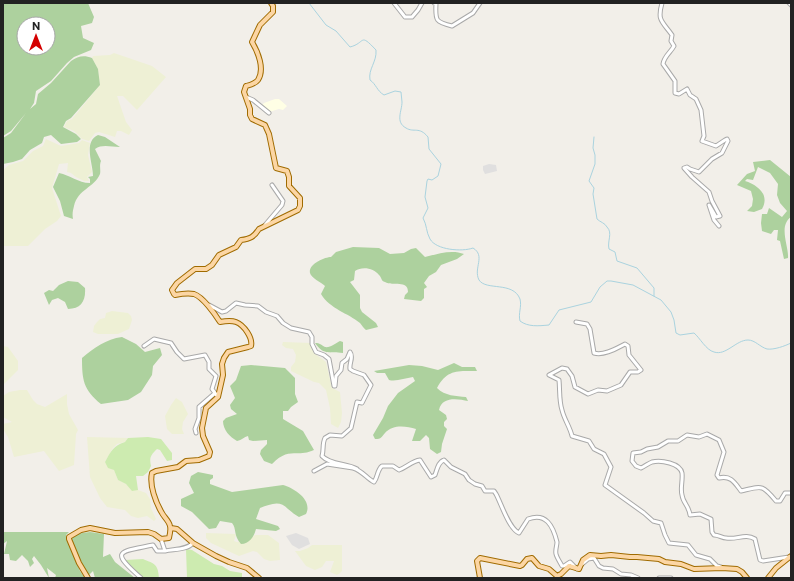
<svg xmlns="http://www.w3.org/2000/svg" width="794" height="581" font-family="Commissioner,sans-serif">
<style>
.residential{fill:#e0dfdf}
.education{fill:#ffffe5}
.farmland{fill:#eef0d5}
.grass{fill:#cdebb0}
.forest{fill:#add19e;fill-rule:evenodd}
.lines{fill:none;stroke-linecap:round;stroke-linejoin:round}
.stream{stroke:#aad3df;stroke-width:1}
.minor-casing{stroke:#a9a9a9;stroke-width:5}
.major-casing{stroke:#a06b00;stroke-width:6}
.minor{stroke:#fff;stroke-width:3}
.major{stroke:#fcd6a4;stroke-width:4}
</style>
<rect width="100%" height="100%" fill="#f2efe9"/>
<!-- residential -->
<path class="residential" d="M489,164L496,165L497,171L485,174L483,170V166Z
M296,533L308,538L310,544L299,549L292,545L286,536Z"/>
<!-- education -->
<path class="education" d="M275,99H279L287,106L283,110L279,109L269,112L262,105L264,103Z"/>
<!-- farmland -->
<path class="farmland" d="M114,53L152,66L166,77L137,110L123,96H117L126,122L132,130L129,135L121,131H117L115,137L99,132L95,133L89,141L82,139L74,131L64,127L67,121L72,119L100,85L98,69L92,58L93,56L110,55Z
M46,139L61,146L79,143L82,140L90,143L88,155L92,172L87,177L89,181H84L76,177L71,173L67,172L68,163L59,164L52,188L61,216L57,221L45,229L28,246H3V170L9,165L23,161L33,151L43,146Z
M112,311L128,313L131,316L132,320L129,329L118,334H98L93,332L94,326L97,322L100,319L105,318L106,313Z
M283,342L311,343L314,353L326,362L332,388L340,392L342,413L341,422L338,428L331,424L330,408L326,390L319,383L314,382L291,371V367L295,362L296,355L293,349L286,348L282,345Z
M3,346L8,347L18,361V370L3,385Z
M20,390H27L33,400L37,404L45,407L67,394V404L69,414L78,430L76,434L74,465L59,471L44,451L14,457L8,437L3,429V424L12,422L3,417V396L9,392Z
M176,398L182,402L188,414L183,422L182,429L184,434H172L167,429L165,416L171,405Z
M87,437L128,438L125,442L117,444L113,448L105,462L114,470L118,480L126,484L132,490H138L146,493L150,499L151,508L156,519L154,521L147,516L138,518L131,516L125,510L107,507L100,498L90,477Z
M206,533L235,534L236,535L234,541L237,542L250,539L255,535H268L279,543L280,560L270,561L264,559L257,552L253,551L239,556L211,543L206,538Z
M312,545H342V571L340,573L337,575L330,572L334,561H326L322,567L315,570L306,566L295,551H300L308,548Z"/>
<!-- grass -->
<path class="grass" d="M148,437L161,439L172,453V460L167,461L160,450L157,449C151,455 149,457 151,466L148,472L143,476H136L138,490L132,491L126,484L118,480L114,470L108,468L105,462C111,451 113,446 125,442L128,438Z
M186,549L192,550L214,564L222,566L230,571L242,573V578H187Z
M143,559C155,564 158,564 159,578H143L125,560Z"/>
<!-- forest -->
<path class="forest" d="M3,3H88L94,17L92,23L81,26L83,38L94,43L91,50L74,57L67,63L51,81L36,91L34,103L30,109L36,104L38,94L51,83L71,61C78,56 84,55 92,58L98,69L100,85L71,118L66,121L63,127L76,134L81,139L77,142L61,144L51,135L44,137L42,143L30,150L22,159L13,162L3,164V138L11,133L26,113L11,131L3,136ZM24,24H48V48H24Z
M98,135L105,137L120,147C111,147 102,144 95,149L101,161C99,166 101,170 100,174C94,188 78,189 74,206C73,210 72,214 73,219L64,216L60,201L53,187L59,173C70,175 78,183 90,183V179L88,177L93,176C93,163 83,142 98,135Z
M770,160L791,177V217C778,226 789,246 788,258L784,259L780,241L777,240L778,230H774L771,234L762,231L761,223L762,214H767L769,208L782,217L787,211L780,203L777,195L778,184L770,173L758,167L753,180L747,179L745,181C758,185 770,195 762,209L754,212L747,211L752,206L753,199L751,191L737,185L747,174L755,171L753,162Z
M353,247L379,248L390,254L404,253L411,249L416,248L425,257C437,254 452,249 464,254L457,259L441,265L436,272L429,276L424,283L427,287L424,289V298L421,301L404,299L405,295L408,292C408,279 393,287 385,282C381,281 382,278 379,275C374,268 362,266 355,271L354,280L350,282L360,295V308L362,312L376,323L378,327L366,330C363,328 362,325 360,323C348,313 330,309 321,294L325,286C321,282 311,278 310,273C308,264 325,257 331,257L336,252Z
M68,281L78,282L85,288C86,301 81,309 68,309L65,302L58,298L52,300L49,305L44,293L49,290L53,291L59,285Z
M122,337L136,344L145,352L160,348L162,355L153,366L152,375L141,392L128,400L101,404C83,390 82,379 82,358C94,348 106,339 122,337Z
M340,341L343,342V353C329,351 324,356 315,343C320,343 321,345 325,347C330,348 336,343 340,341Z
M454,363L462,367H475L477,371C458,371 447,369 437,388C445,396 456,396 466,397L468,401C458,399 442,396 439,410L446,415L447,419L444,422V426L447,429L442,444L441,452L437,454L430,449L429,438L426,435L420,441H412L416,429C406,426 393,424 385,433C381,437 382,439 375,439L373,435L383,418L388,406L398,393L415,381L413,377C405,378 396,382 389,380L385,373H377L374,371L409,365L422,366L438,370Z
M251,365L285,368L295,378V394L298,402L291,407L288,411H283V419L303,431L314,450C297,458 289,446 272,464L264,461L260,454L261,450L267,444V440L253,441L249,440L248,436C244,437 242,440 237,441C230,437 223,430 223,421L226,418L237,414L231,409L230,405L235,398L230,386L236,380L241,366Z
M198,472L213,475V478L210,480V484L232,492L283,485C294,488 313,500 306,514L299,517C295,515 292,512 288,509C280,500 271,504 260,508L256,519L278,526L280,529L276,531L256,529C254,537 249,544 241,544C233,535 237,529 232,523L220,521L216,528L209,529L192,512L181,506V499L194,493L189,483L191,476Z
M3,532H69L66,535L67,540L80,571L85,578H55L56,575L47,568L49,578L41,565L34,556L32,559L34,563L30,567L28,561L22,555L16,561L10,560L9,554H4L7,541L3,544Z
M90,532L104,534L103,557L110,554L115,562L135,578H95L93,571L89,575C82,568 73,548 72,538L75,534Z"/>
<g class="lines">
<!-- stream -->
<path class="stream" d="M309,3L326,25L336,31L350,47C366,43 359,32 376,50C377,62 368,69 370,80C376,84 377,91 384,95L395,91L401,92C401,95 402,99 402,102C402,111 395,122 406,128C414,133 419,126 428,137L429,149L441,164L438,176L432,180L428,179L427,181L425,197L428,208L423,218C427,225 426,232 430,239C436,250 462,252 473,248C486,256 473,268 479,280C486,291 513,281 520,299C522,307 518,313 520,321C528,327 538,326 549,325L559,310L591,302L600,287L607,281H611L633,285L661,300L671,312L674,320L676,333L680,335L694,333C700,338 706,350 714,352C726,356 736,340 748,340C755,340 760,347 767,349C774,350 785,346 791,343
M594,137L593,148L595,155V164L589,181L594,188L593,194L597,219C600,222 605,223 607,227C613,233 607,241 609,249L615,252L617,261L637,268L654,288V296"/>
<defs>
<path id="minor" d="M394,3L405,17H412L418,10L422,3
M434,3L436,4C435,21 436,22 452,26L473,13L480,3
M662,3C657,21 662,21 672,35L671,41L674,46C671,52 664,56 663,64L675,81V93L679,94L687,89L690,95L696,99L701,110L704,136L702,141L716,146L725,140L727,139L728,141L722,153L712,159L699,172L690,169L687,167L684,168L692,177L709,192L712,201L720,216L716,217L709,205L714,220L719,226
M789,3L791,5
M246,97L253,100L269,113
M265,225L282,205L283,201L272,185
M209,305L222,312L226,311L236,303L245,305L258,306L266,312L277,316L283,323L291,328L309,332L312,337V344L316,352L324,355L329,359L334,386H335L336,376L341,370L342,363L347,359L350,352C354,357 349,363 350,369L353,371L364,375L371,385L362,403L357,402L351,428L342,436L330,435L325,438C322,444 324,450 322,456C330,465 347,463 357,469
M576,322L587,324L590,329L594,353C604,356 617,348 625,344L628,346L629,355L641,370L638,372H630L621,385L607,391L598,390L588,394L575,387L572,376L567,369L562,368L549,375L559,380C560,390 559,401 562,410C564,419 570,427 572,436L589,441L594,449L604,454L611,467L605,485L644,513L653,521L661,523L665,535L669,543L688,545L696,555L710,559L717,566L721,567
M144,346L154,339L171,343L177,352L184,359L205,355L209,362V369L216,376L212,389L218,397
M196,433L195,429L199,418V407L214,394
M314,471L327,464L353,468C363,471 367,479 374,482C378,477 377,470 382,466H393L399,470C407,467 412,461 420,460L431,477L435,475C437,470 438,462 444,460L451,467L465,474L469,480L475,484L482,486L485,491H494L496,494C501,503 509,529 519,533L528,519C546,512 553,526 557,542C557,546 555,550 556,554C557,558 560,562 562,566H564L570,562L577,569
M165,551C174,549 187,550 193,543
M789,557L763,561L760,560L755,539C745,533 737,540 726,538C722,538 719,535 714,535L712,532L711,519L700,514L690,515C689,506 683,503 682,495C680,488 683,481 682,473C680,463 661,460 652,462C649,463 645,466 641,468L636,466L632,461L633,453L641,452L647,449L658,447L668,441H678L687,435L699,437L707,434L719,440L724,452L717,475L719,478C731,475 735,483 741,491C762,486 762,484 776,501H780L785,493H791
M582,564L588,559L594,558L599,566L603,568L613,569L621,574L631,575L638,578
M141,578C109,550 119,552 153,545L157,551H165L161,539
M659,578H671"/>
<path id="major" d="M171,528L177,529L193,543L216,556L229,562L247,568L259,578
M88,578L79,563L69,539V537L81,530L90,528L115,533L148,532L154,534L161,539L169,538C170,534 171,530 170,526C169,521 164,517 162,513C156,503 149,485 152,473L156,471L178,467L186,461L199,460L209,456L210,452L203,436L202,428L206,408L218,397L223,375L222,364L224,358L228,352L248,347L251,346C253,338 244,325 236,322C231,320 225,321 220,322C215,314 203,297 194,294C189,293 180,294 175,295L174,294L172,290L177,283L195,269H206L212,265L219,255L236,247L241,240C250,239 254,237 259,229L298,210L300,206V198L289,186V177L287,171L276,168L269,134L265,125L252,119L250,115V109L244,92L246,86C250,85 255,84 258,80C265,69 258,52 252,42L260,25L273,12V6L271,3
M480,578L477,561L480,558L520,566L522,565L527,559L532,558L539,566L549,569L557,576L561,574L569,566L579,569L583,560L590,555L601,556L611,555L630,557H637L659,559L665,562L681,564L694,569L722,568L737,569L742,572L747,578
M768,578L776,568L791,556"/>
</defs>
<!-- minor casing -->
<use href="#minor" class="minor-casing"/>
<!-- major casing -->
<use href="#major" class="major-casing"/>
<!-- minor -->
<use href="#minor" class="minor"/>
<!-- major -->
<use href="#major" class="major"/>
</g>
<!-- border -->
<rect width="794" height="581" fill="none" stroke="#222222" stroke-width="8"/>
<!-- north arrow -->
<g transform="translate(36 36)"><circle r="19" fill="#ffffff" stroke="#a7a7a7"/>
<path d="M0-3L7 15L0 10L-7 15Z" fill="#d40000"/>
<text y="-6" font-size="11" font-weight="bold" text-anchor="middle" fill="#222222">N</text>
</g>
</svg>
